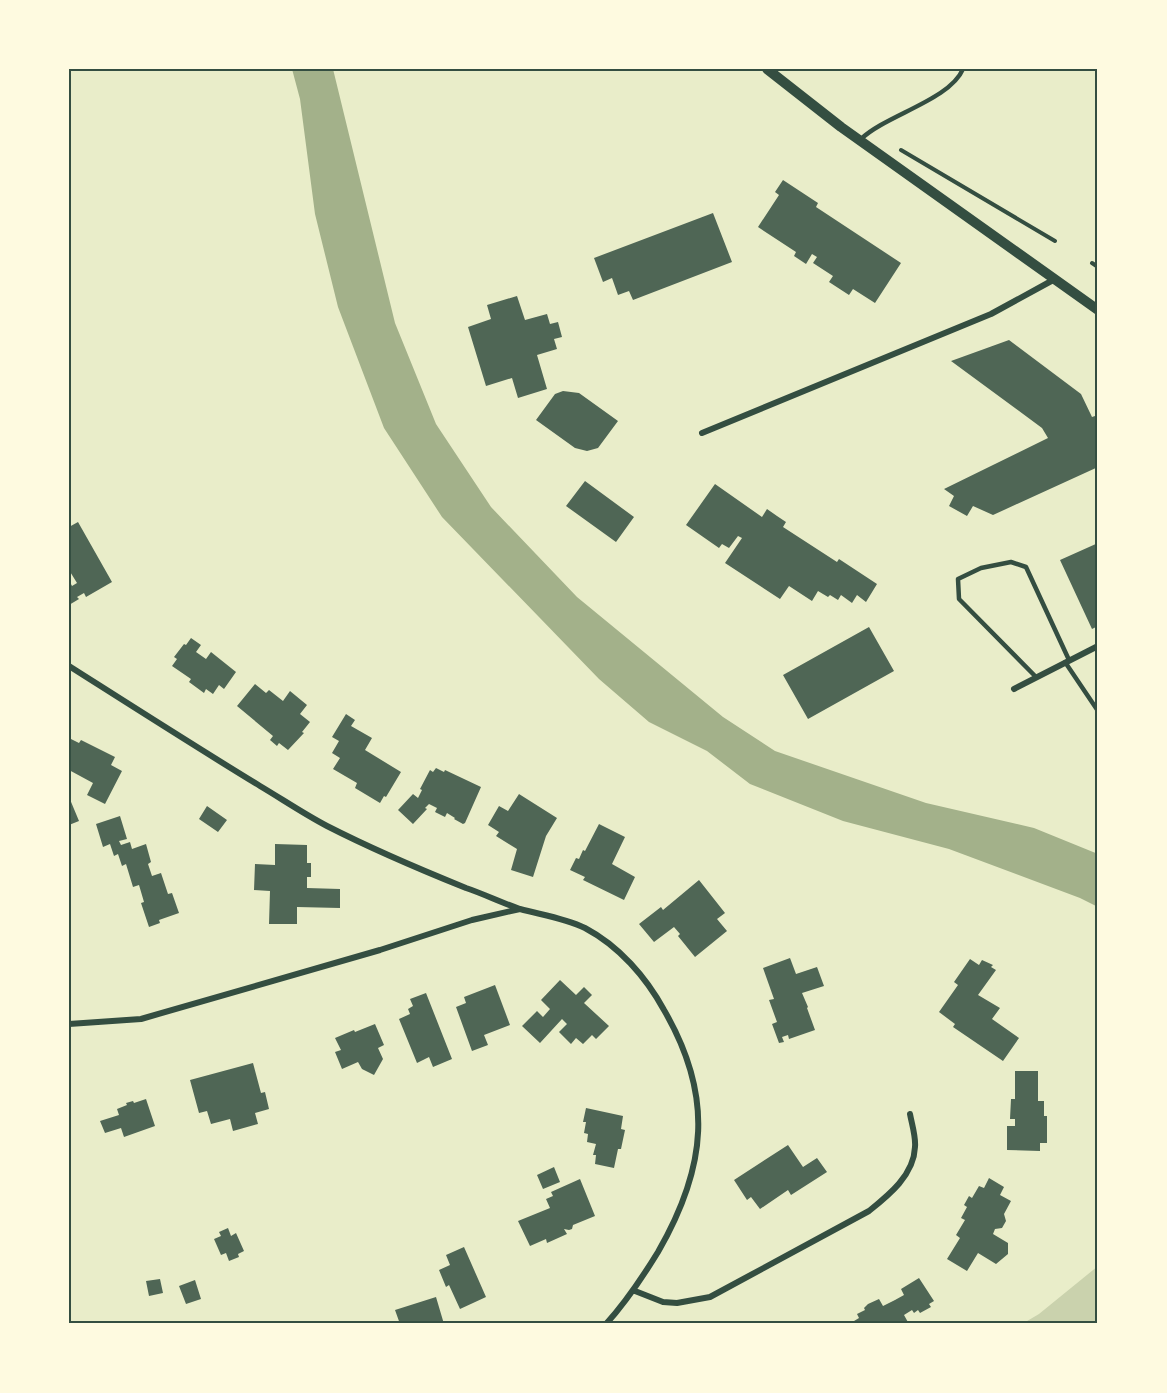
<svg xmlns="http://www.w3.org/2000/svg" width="1167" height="1393" font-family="'Asap Condensed',sans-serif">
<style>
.green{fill:#cad2ad}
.water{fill:#a3b18a}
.building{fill:#4f6655}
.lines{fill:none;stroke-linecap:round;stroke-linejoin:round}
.path{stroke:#344e41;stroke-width:4}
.service{stroke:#344e41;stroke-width:4.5}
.minor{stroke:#344e41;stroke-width:6}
.tertiary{stroke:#344e41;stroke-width:10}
.neatline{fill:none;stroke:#344e41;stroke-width:2}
</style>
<rect width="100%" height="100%" fill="#e9edc9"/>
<!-- green -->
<path class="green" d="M1098,1266V1324H1022L1039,1314Z"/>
<!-- water -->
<path class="water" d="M292,69H333L395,323L436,424L491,507L577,597L723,717L775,751L926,803L1034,828L1098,854V907L1080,898L949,849L843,821L750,784L707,751L649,722L599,679L442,517L384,428L338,307L315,214L300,99Z"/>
<!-- building -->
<path class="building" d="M783,180L818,203L816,207L901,263L875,303L853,289L849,295L829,282L833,276L813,263L817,257L812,254L806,264L794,256L796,252L758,227L779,195L775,192Z
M713,213L732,262L633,300L629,291L618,295L612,278L603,282L594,258Z
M517,296L525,320L547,314L550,324L558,322L562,337L554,339L557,349L537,355L547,389L518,398L512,378L486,386L468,327L491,319L487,305Z
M1009,340L1081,394L1092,417L1098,415V467L993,515L973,506L967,516L949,506L954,496L944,489L1048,438L1042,428L951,361Z
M563,391L579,393L618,421L598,448L587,451L575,448L536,420L555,394Z
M585,481L634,517L616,542L566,506Z
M715,484L762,517L767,509L777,516L786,522L783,527L837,562L839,559L877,584L866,602L857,595L852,603L841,595L838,600L830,595L828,597L818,591L812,601L789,586L780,599L725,563L742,538L738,536L729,548L722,544L719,548L686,525Z
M78,522L112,582L86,597L84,593L77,597L79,599L69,605V580L72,586L77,583L69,570V527Z
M1098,543V626L1092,629L1060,560Z
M869,627L894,671L808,719L783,675Z
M191,638L201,645L196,652L206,659L211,652L236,672L224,689L219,685L213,694L206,689L204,693L189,682L191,679L172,666L177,659L174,657L184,644L186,645Z
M255,684L266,693L269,690L283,701L290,691L307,705L300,714L310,722L302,732L304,733L288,750L279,743L277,746L270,740L273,736L237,706Z
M346,714L355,720L351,726L372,738L365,750L401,772L386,797L384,796L380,803L355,788L357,783L333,769L340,758L332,753L339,741L332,737Z
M69,738L79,743L81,740L115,757L111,765L122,771L105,804L87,795L93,783L69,770Z
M436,768L444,772L445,770L481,787L465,823L463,824L454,819L455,818L447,813L445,817L435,812L437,808L429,804L425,808L427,809L413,824L398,810L413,794L418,798L422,790L420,789L430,770L433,772Z
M519,794L557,818L546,836L533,877L511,870L517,849L496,836L499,832L488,825L499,806L508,811Z
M69,797L79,821L69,825Z
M207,806L227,820L218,832L199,819Z
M120,816L127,839L119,841L121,845L130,842L132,849L146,844L151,862L148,864L152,876L161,873L168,894L172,893L179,913L159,920L160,923L149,927L141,903L144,902L139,885L133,887L126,864L122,866L118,854L114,856L110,844L103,847L96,824Z
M599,824L625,837L612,864L635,877L624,900L583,880L585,877L570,870L576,858L579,859L583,850L585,851Z
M275,844L307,845V863H311V877H307V888L340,889V908L297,907V924H269L270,891L254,890L255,864L275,865Z
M699,880L725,913L717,919L727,931L695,957L678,936L680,934L674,927L654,942L639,924L661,907L663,910Z
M790,958L796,974L817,967L824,986L802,993L808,1007L807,1008L815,1030L789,1039L788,1035L782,1037L784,1042L779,1043L772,1024L777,1022L769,1000L774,999L763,968Z
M970,959L979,965L982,960L993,965L991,967L996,970L978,995L1000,1008L992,1019L1019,1038L1003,1061L953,1027L955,1024L939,1012L958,985L954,982Z
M560,980L576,995L584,987L592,995L584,1003L609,1026L596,1039L592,1035L583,1044L576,1038L571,1044L559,1032L567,1024L562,1019L540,1043L522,1026L537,1011L543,1017L550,1009L541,1000Z
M495,985L510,1025L484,1035L488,1045L472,1051L456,1007L466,1003L464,997Z
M426,993L452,1059L433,1067L429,1057L417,1063L399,1019L410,1014L408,1009L413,1006L410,999Z
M375,1024L384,1045L378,1048L383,1059L374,1075L362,1069L358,1062L342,1069L335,1052L341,1050L335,1038L354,1030L355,1032Z
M253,1063L261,1093L265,1092L269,1109L255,1113L258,1124L233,1131L230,1119L211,1124L207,1111L199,1113L190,1080Z
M1015,1071H1038V1101H1044V1116H1047V1143H1040V1151L1007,1150V1126H1015V1119H1010L1011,1099H1015Z
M146,1099L155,1126L124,1137L121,1128L105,1133L100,1121L119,1115L117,1109L127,1105L126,1103L133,1101L134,1103Z
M586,1108L623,1116L621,1129L625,1130L621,1149H618L614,1168L595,1164L596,1155H593L596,1144L587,1142L588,1134L584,1133L586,1122H583Z
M788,1145L803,1167L817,1158L827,1172L791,1195L788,1190L760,1209L751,1197L747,1200L734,1180Z
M554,1167L560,1182L543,1189L537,1175Z
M989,1178L1004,1187L1000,1195L1011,1201L1004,1214L1006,1221L1002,1228L995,1229L993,1234L1008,1243V1254L996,1264L978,1253L967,1271L947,1259L960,1238L956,1235L965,1220L961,1218L967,1207L964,1205L969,1196L972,1198L979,1186L984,1188Z
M580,1179L595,1216L573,1225L572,1229L569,1230L564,1229L567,1234L547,1243L546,1239L530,1246L518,1221L550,1208L546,1199L553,1196L551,1192Z
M228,1228L231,1236L236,1233L244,1251L238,1254L239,1257L229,1261L226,1253L221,1255L214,1239L221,1236L219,1232Z
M464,1247L486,1297L460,1309L449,1285L446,1287L439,1270L450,1265L446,1255Z
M919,1278L934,1301L929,1304L931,1307L920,1313L918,1310L914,1313L912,1310L904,1315L909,1324H849L859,1318L857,1314L865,1310L864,1308L868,1304L879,1299L883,1306L895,1300L904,1295L901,1289Z
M160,1279L163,1293L149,1296L146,1281Z
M195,1280L201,1299L186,1304L179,1286Z
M436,1297L444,1324H400L395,1310Z"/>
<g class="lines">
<!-- path -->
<path class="path" d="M901,150L1055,241
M1092,263L1098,267"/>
<!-- service -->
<path class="service" d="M861,139C886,115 950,100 963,69
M1065,662L1098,711
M1036,677L959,599L958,579L981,568L1011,562L1026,567L1069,660"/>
<!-- minor -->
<path class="minor" d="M702,433L991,314L1055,279
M69,666C132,706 196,747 260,786C282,799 304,814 327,826C372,849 419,869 466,888C484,894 502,903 520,909C542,915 564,918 585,928C619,946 646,977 664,1010C714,1096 707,1167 658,1252C642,1278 627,1301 606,1324
M1014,689L1098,646
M69,1024L141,1019L380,950L472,920L520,909
M635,1291L663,1302L677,1303L710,1297L869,1211C889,1195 914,1175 915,1147C916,1137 912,1125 910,1114"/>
<!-- tertiary -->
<path class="tertiary" d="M767,69L841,127L1098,310"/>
</g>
<!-- border -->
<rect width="1167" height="1393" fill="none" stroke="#fefae0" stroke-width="141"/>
<rect x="70" y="70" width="1026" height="1252" class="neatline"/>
</svg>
